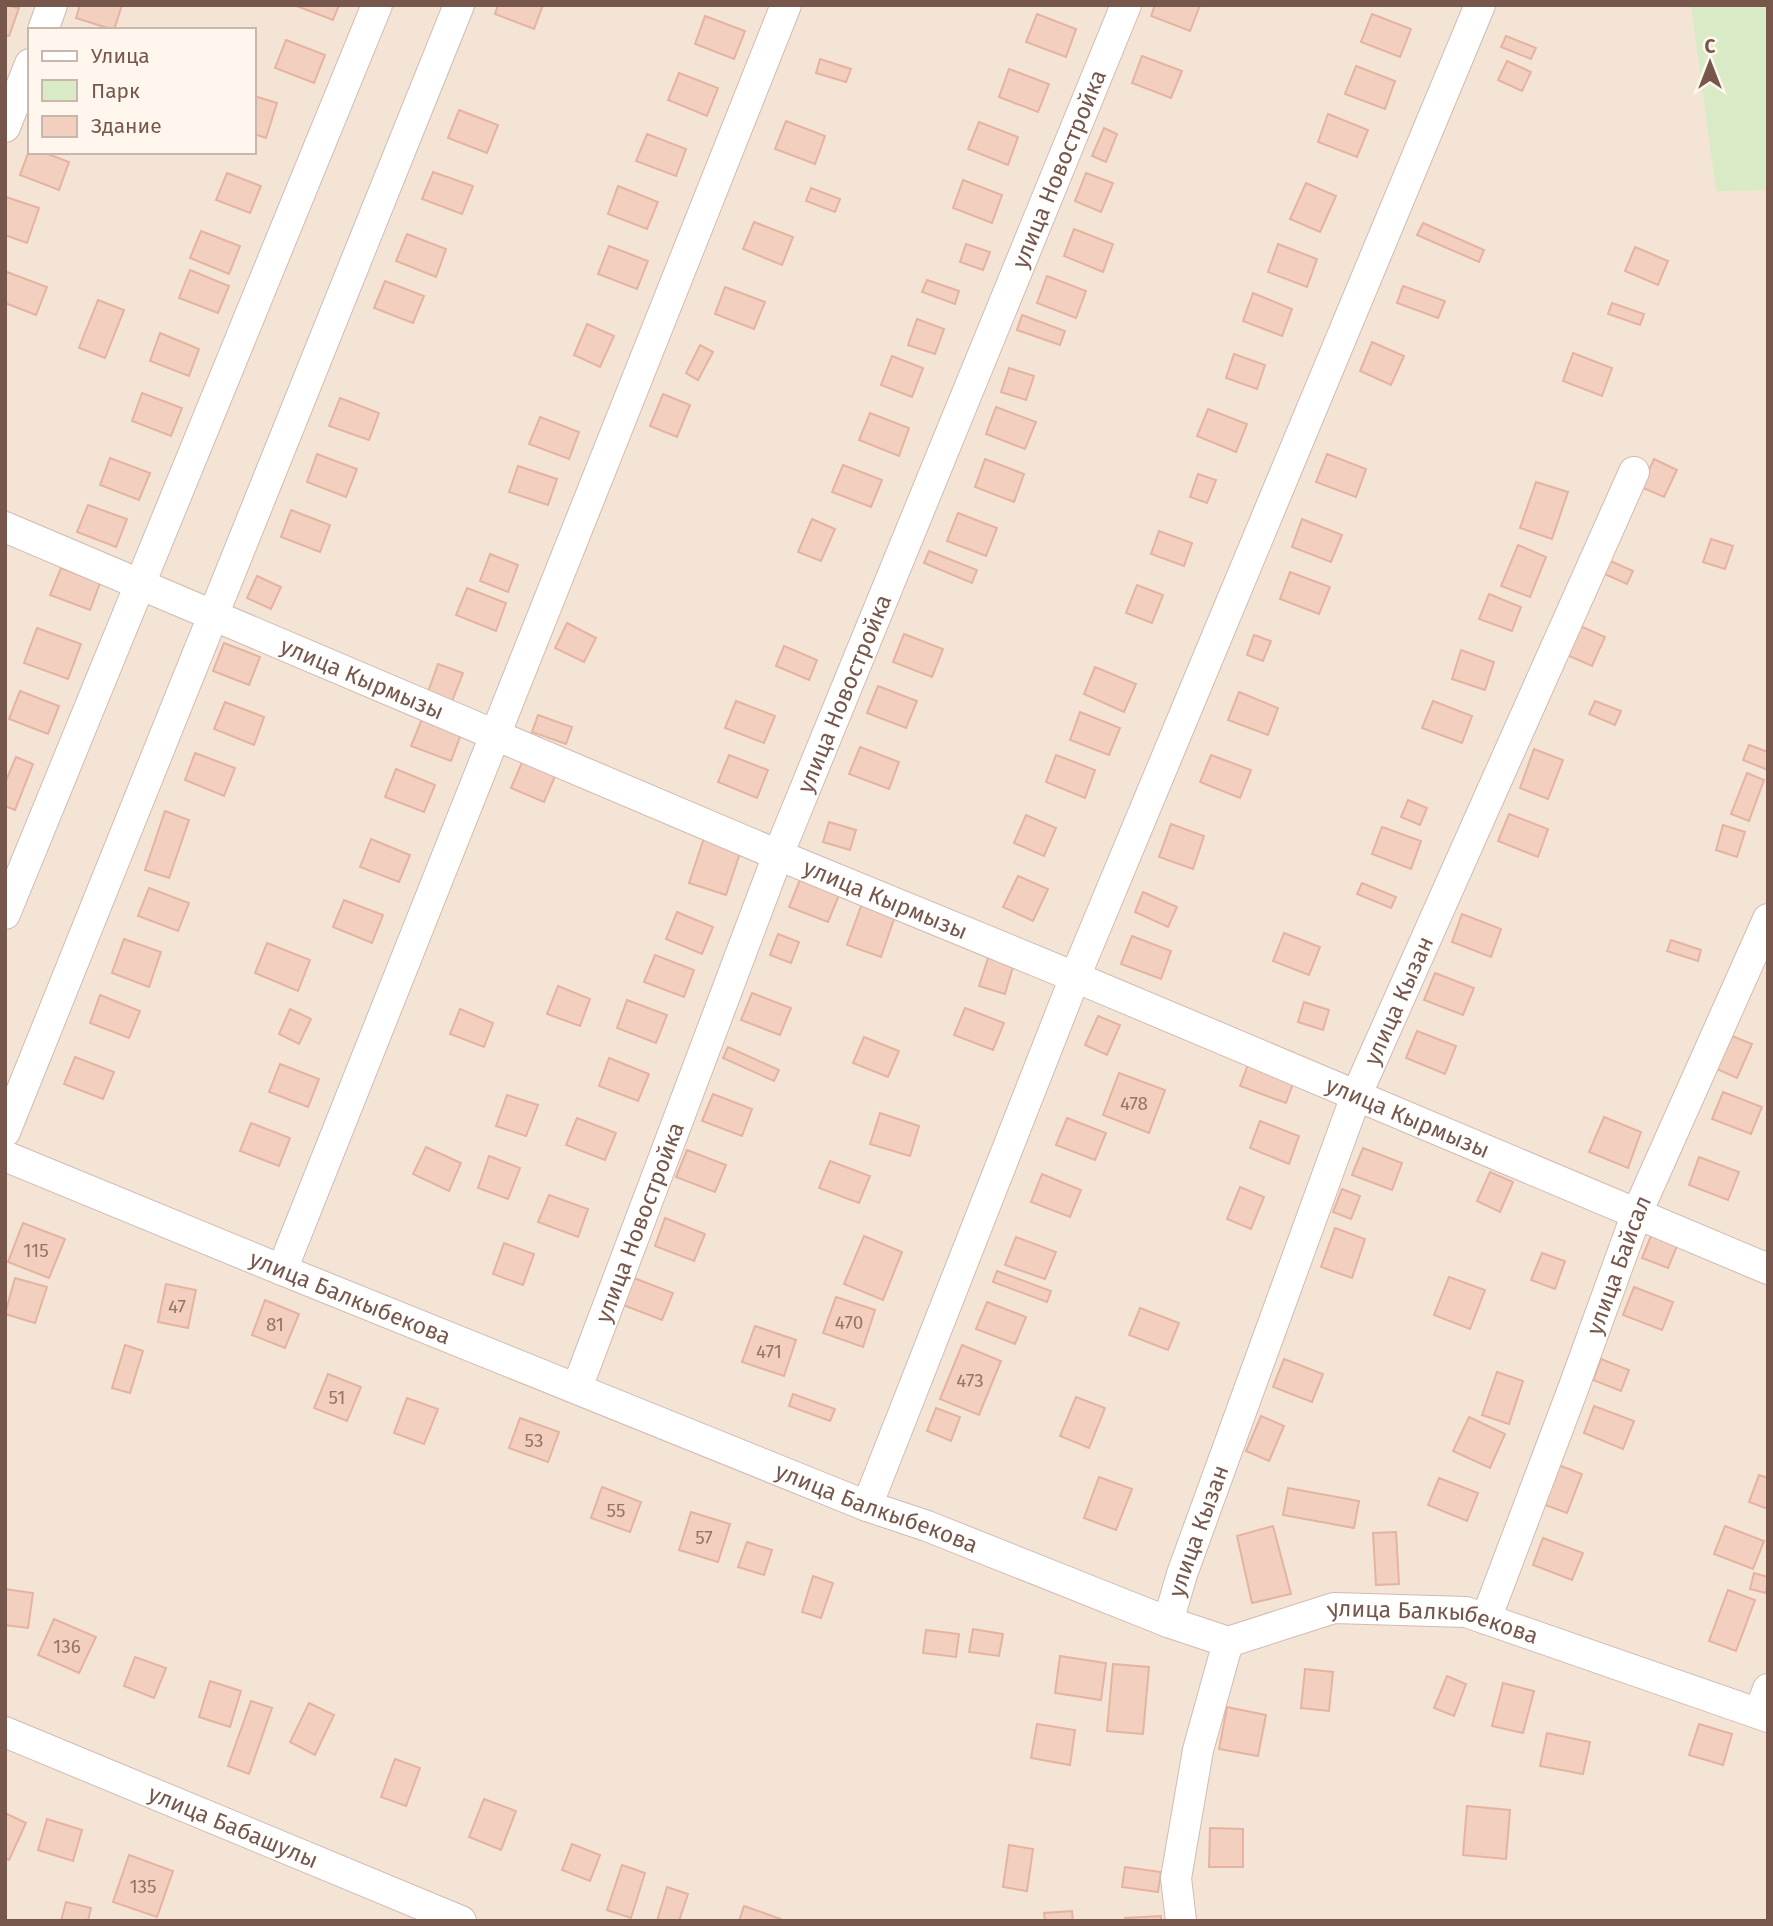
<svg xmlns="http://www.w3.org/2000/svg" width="1773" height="1926" font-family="'Fira Sans',sans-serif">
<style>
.residential{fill:#f4e4d6;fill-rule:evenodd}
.green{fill:#d8ebc6}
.building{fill:#f2cfbf;stroke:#e5b3a0;stroke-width:2}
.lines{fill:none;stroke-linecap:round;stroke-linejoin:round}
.minor-casing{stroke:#d1bbb0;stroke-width:32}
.minor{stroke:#fff;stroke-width:30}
.labels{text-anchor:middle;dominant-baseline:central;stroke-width:5;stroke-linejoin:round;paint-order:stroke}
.number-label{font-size:19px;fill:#967568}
.street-label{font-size:23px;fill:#77574b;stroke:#fff7ee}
</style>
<rect width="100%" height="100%" fill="#fcf2e8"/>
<!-- residential -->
<path class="residential" d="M5,5H1768V1921H5ZM30,30H254V152H30Z"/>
<!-- green -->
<path class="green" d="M1691,5H1768V190L1716,191Z"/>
<!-- building -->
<path class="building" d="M5,5L19,8L9,36L5,35Z
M80,5H122L114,30L76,18Z
M294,5H339L333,20Z
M498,5H543L534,29L495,14Z
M1155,5H1200L1190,31L1151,16Z
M1037,14L1076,29L1066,57L1026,42Z
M1372,14L1411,29L1400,57L1361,42Z
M705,16L745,31L734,59L695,44Z
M1506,36L1536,48L1531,59L1501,47Z
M286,40L325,55L314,83L275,68Z
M1142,56L1182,71L1171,98L1132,83Z
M820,59L851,69L846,82L816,73Z
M1507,61L1531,72L1522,91L1498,80Z
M1356,66L1395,81L1385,109L1345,94Z
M1009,69L1049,84L1038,112L999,97Z
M679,73L718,88L707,116L668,100Z
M254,96L277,103L266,138L254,134Z
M459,110L498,125L487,153L448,138Z
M1328,114L1368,130L1357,157L1318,142Z
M786,121L825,136L815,164L775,149Z
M979,122L1018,137L1008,165L968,149Z
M1104,128L1117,134L1106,162L1092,156Z
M647,134L686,149L676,176L636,161Z
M30,148V152H43L69,162L59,190L20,175Z
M433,172L473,186L462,214L422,199Z
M227,173L261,186L250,213L216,200Z
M1086,173L1113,183L1101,212L1075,201Z
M963,180L1002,195L992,223L953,208Z
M1306,183L1336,196L1320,232L1290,219Z
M618,186L658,202L647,229L608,214Z
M811,188L840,199L835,212L806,201Z
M6,197L39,208L27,243L5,235Z
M754,222L793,237L782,265L743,249Z
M1423,223L1484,250L1479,262L1417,235Z
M1074,229L1113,244L1103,272L1064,256Z
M201,231L240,246L229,274L190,258Z
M407,234L446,249L436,277L396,261Z
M966,244L990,252L983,270L960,262Z
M1278,244L1317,259L1307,287L1268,272Z
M609,246L648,261L637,289L598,274Z
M1635,247L1668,261L1658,285L1625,271Z
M190,270L229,286L218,313L179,298Z
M7,272L47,287L36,315L5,303V277Z
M1047,276L1086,291L1076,318L1037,303Z
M927,280L959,291L955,304L922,292Z
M385,281L424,296L413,323L374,308Z
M1403,286L1445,301L1438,318L1397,303Z
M725,287L765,302L754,329L715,314Z
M1253,293L1292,309L1282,336L1243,321Z
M98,300L124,310L105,358L79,348Z
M1612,303L1644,314L1640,325L1608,314Z
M1022,315L1065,331L1060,345L1017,330Z
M917,319L944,329L935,354L908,345Z
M587,324L614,336L600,367L574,355Z
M160,333L199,349L189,376L150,361Z
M1372,342L1404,356L1391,385L1360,371Z
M700,345L713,352L698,380L686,373Z
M1573,353L1612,368L1602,396L1563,381Z
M1234,354L1265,365L1257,389L1226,378Z
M892,356L923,368L912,397L881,385Z
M1009,368L1034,376L1026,400L1001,392Z
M142,393L182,408L171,436L132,421Z
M663,394L690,405L677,437L650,426Z
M340,398L379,413L369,440L329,426Z
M996,407L1036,422L1025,449L986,434Z
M1208,409L1247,424L1236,452L1197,436Z
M870,413L909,428L899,456L859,440Z
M540,417L579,432L569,459L529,444Z
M317,454L357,469L346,497L307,482Z
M1327,454L1366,469L1356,497L1316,482Z
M110,458L150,473L139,500L100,485Z
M985,459L1024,474L1014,502L975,487Z
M1654,459L1677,470L1664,497L1641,487Z
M843,465L882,480L871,507L832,492Z
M518,466L557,479L548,505L509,492Z
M1198,474L1216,480L1207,503L1190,497Z
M1536,482L1568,492L1552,539L1520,528Z
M88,505L127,519L116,547L77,532Z
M291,510L330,525L320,552L281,537Z
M958,513L997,528L986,556L947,541Z
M812,519L835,529L821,561L798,552Z
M1302,519L1342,535L1331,562L1292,547Z
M1159,531L1192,543L1184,566L1151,554Z
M1711,539L1733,546L1725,569L1703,562Z
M1518,545L1546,557L1530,597L1501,586Z
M929,551L977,570L972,583L924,563Z
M490,554L518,565L508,592L480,581Z
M1606,559L1633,571L1627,584L1600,572Z
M61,568L100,583L90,610L50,595Z
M1290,572L1330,587L1319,614L1280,599Z
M257,576L281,587L271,609L247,598Z
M1137,585L1163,595L1152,623L1126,613Z
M467,588L506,603L496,631L456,615Z
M1489,594L1521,607L1512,631L1479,619Z
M567,623L596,638L584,662L555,648Z
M1580,626L1605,637L1592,666L1567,655Z
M37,628L81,644L68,679L24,663Z
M904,634L943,649L932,677L893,662Z
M1254,635L1271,641L1263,661L1247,655Z
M224,643L260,657L249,685L213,671Z
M784,646L817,660L809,680L776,666Z
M1461,650L1494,662L1485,690L1452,679Z
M438,664L463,673L452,701L428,692Z
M1095,667L1136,684L1124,712L1084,694Z
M878,686L917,701L906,728L867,713Z
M20,691L59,706L48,734L9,719Z
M1239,692L1278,708L1268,735L1228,720Z
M736,701L775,716L764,743L725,728Z
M1433,701L1472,716L1462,743L1422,728Z
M1595,701L1621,711L1615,725L1589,714Z
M225,702L264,717L254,745L214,729Z
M1080,712L1120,728L1109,755L1070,740Z
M538,715L572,727L566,744L532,732Z
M422,719L461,734L451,761L411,746Z
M1749,745L1768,752V770L1743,760Z
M860,747L899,762L889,789L849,774Z
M1534,749L1563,760L1548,799L1520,788Z
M195,753L235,768L224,796L185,780Z
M729,755L768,770L757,798L718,782Z
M1056,755L1095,770L1085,798L1046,782Z
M1211,755L1251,770L1240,798L1200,782Z
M16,757L33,764L15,810L5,806V783Z
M523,760L556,774L544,802L511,788Z
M396,769L435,785L424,812L385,797Z
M1747,773L1764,780L1749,821L1731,814Z
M1408,800L1427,808L1420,825L1401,817Z
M165,811L189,820L169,878L145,870Z
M1509,814L1548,829L1538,857L1498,841Z
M1026,815L1056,828L1044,856L1014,843Z
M829,822L856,830L850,850L823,842Z
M1171,824L1204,836L1193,869L1159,857Z
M1723,825L1745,832L1737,857L1716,850Z
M1382,827L1421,841L1411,869L1372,854Z
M706,832L743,844L726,895L689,883Z
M371,839L410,855L399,882L360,867Z
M1018,876L1048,889L1033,921L1003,907Z
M800,880L839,895L828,922L789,907Z
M1362,883L1396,897L1391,908L1357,894Z
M149,888L189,903L178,931L138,916Z
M1143,892L1177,907L1168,927L1135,912Z
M864,898L897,910L881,957L847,945Z
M344,900L383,915L372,943L333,927Z
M677,912L713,927L702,954L666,939Z
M1462,914L1501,929L1491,957L1452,942Z
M1284,933L1320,947L1309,975L1273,961Z
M778,934L799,942L791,963L770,955Z
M1132,936L1171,951L1161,979L1121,964Z
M124,939L161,952L149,987L112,973Z
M1671,940L1701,950L1698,961L1667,951Z
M267,943L310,960L298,991L255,973Z
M655,955L694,970L684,997L644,982Z
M989,955L1014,963L1005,994L979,986Z
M1435,973L1474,988L1463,1015L1424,1000Z
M558,986L590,999L580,1026L547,1014Z
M752,993L791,1008L780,1035L741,1020Z
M100,995L140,1011L129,1038L90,1023Z
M627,1000L667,1015L656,1043L617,1028Z
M1304,1002L1329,1010L1323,1030L1298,1022Z
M965,1008L1004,1023L993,1050L954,1035Z
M290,1009L311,1019L299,1044L279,1034Z
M460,1009L493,1023L484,1047L450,1034Z
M1098,1016L1120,1025L1107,1055L1085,1045Z
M1417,1031L1456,1046L1445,1074L1406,1058Z
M1732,1036L1752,1044L1737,1078L1717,1069Z
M864,1037L899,1051L888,1077L853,1063Z
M728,1047L779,1070L774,1081L723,1058Z
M75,1057L114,1072L103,1099L64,1084Z
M609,1058L649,1074L638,1101L599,1086Z
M1250,1059L1296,1075L1286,1103L1240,1086Z
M280,1064L319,1079L308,1107L269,1092Z
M1119,1073L1165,1090L1149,1133L1103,1115Z
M1723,1092L1762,1107L1751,1134L1712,1119Z
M713,1094L752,1109L742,1136L702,1121Z
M507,1095L538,1105L526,1136L496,1126Z
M880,1113L919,1126L910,1156L870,1144Z
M1604,1117L1641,1132L1628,1168L1589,1152Z
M577,1118L616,1133L605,1160L566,1145Z
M1067,1118L1106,1133L1095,1160L1056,1145Z
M1260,1121L1299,1136L1289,1164L1250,1148Z
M251,1123L290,1138L279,1166L240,1151Z
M426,1147L461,1163L449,1191L413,1174Z
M1363,1148L1402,1163L1392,1190L1352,1175Z
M687,1150L726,1165L715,1192L676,1177Z
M489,1156L520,1168L508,1199L478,1188Z
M1699,1157L1739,1172L1728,1200L1689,1185Z
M830,1161L870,1176L859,1203L819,1188Z
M1490,1172L1513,1182L1500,1212L1477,1201Z
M1042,1174L1081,1190L1070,1217L1031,1202Z
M1240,1187L1264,1197L1251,1229L1227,1219Z
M1342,1189L1360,1196L1351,1219L1333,1212Z
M549,1195L588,1209L578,1237L538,1222Z
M665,1218L705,1234L694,1261L655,1246Z
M23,1223L65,1239L49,1278L8,1262Z
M1335,1228L1365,1239L1352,1278L1321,1267Z
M1653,1231L1679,1241L1668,1268L1642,1258Z
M864,1236L902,1252L883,1300L844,1284Z
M1016,1237L1056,1252L1045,1279L1005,1265Z
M504,1243L534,1254L523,1285L493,1274Z
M1542,1253L1565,1261L1555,1289L1531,1280Z
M997,1271L1051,1291L1047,1302L993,1282Z
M1449,1277L1485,1290L1470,1329L1434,1315Z
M15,1278L47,1287L35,1323L5,1314Z
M634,1278L673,1293L662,1320L623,1305Z
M166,1284L196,1290L188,1328L158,1322Z
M1634,1287L1673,1302L1662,1330L1623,1315Z
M836,1297L875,1310L863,1347L823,1333Z
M265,1300L299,1314L285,1348L252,1335Z
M987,1302L1026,1317L1015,1344L976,1329Z
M1140,1308L1179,1323L1168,1350L1129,1335Z
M755,1326L796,1340L784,1376L742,1362Z
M125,1345L143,1351L130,1393L112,1388Z
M962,1345L1001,1361L979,1415L940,1399Z
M1284,1359L1323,1374L1312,1402L1273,1387Z
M1601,1359L1629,1370L1621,1391L1593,1380Z
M1497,1372L1523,1381L1509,1424L1482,1415Z
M328,1374L361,1387L347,1421L314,1408Z
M793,1394L835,1409L830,1421L789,1406Z
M1076,1397L1105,1408L1089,1448L1060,1436Z
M407,1398L438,1409L424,1444L394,1433Z
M1594,1406L1634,1421L1623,1449L1584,1433Z
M936,1408L960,1417L951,1441L927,1431Z
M1261,1416L1284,1426L1269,1461L1246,1451Z
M1469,1417L1505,1434L1490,1468L1453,1451Z
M520,1418L559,1432L548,1462L509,1448Z
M1556,1464L1582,1474L1567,1513L1540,1503Z
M1759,1475L1768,1478V1509L1749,1502Z
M1099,1477L1132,1489L1116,1530L1084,1518Z
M1439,1478L1478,1493L1467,1521L1428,1505Z
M602,1487L641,1502L630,1532L591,1518Z
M1288,1488L1359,1501L1354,1528L1283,1515Z
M691,1512L730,1524L718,1562L679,1550Z
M1273,1526L1291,1594L1252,1603L1237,1536Z
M1725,1526L1764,1541L1753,1569L1714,1554Z
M1396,1532L1399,1584L1376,1585L1373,1533Z
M1543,1538L1583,1553L1572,1580L1533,1565Z
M747,1542L772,1550L764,1575L738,1567Z
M1754,1573L1768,1577L1766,1593L1750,1589Z
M813,1576L833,1583L821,1618L802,1612Z
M5,1589L33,1593L28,1628L5,1625Z
M1728,1590L1755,1600L1736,1651L1709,1641Z
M54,1619L96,1637L79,1673L38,1655Z
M973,1629L1003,1634L999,1656L969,1652Z
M926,1630L959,1634L956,1657L923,1653Z
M1060,1656L1106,1663L1101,1700L1055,1693Z
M135,1657L166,1668L154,1698L124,1686Z
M1113,1664L1149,1667L1143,1734L1107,1731Z
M1305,1669L1333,1672L1329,1711L1301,1708Z
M1447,1676L1466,1684L1454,1716L1434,1708Z
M210,1681L241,1691L230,1727L199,1717Z
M1503,1683L1534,1691L1523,1733L1492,1726Z
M251,1701L272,1708L249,1774L228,1766Z
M309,1703L334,1715L315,1755L290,1742Z
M1227,1707L1266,1715L1258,1756L1219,1749Z
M1037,1724L1075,1730L1070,1765L1031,1758Z
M1699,1724L1732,1734L1723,1765L1689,1755Z
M1547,1733L1590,1742L1583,1774L1540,1766Z
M395,1759L420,1768L406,1806L381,1797Z
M484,1799L516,1811L501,1850L469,1837Z
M1467,1806L1510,1810L1506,1859L1463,1855Z
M5,1813L26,1823L9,1860L5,1858Z
M47,1819L82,1830L73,1861L38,1850Z
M1210,1828L1243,1829V1867H1209Z
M572,1844L600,1855L590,1881L562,1870Z
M1009,1845L1033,1849L1027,1891L1003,1887Z
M129,1855L173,1871L157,1917L113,1902Z
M622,1865L645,1873L631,1918L607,1910Z
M1125,1867L1161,1872L1158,1892L1122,1887Z
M667,1887L688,1894L679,1921H657Z
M66,1902L91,1908L88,1921H61Z
M744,1906L781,1919L780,1921H739Z
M1072,1911L1073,1921H1045L1044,1913Z
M1161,1916V1921H1125V1918Z"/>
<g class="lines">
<defs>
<g id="minor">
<path d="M43,30L52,5"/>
<path d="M5,127L30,64"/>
<path id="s1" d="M5,527L778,855L1075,977L1768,1269"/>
<path d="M5,914L377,5"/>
<path d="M5,1132L459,5"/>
<path id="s2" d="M5,1156L282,1270L867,1506L927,1526L1168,1622L1228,1642L1334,1608L1466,1612L1768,1717"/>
<path d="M282,1270L786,5"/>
<path id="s3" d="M577,1388L778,855L1126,5"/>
<path d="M867,1506L1075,977L1480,5"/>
<path id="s4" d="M1486,1619L1573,1389L1637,1213L1768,919"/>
<path id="s5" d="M1168,1622L1182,1574L1356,1096L1634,472"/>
<path d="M1759,1713L1768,1689"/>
<path id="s6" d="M5,1732L461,1921"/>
<path d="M1181,1921L1176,1878L1198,1750L1228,1642"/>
</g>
</defs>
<!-- minor casing -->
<use href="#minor" class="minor-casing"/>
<!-- minor -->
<use href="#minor" class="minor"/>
</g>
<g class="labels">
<!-- number labels -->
<g class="number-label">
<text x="1134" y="1103">478</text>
<text x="36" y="1250">115</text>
<text x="177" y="1306">47</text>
<text x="849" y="1322">470</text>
<text x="275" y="1324">81</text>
<text x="769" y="1351">471</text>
<text x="970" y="1380">473</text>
<text x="337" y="1397">51</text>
<text x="534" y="1440">53</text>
<text x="616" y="1510">55</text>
<text x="704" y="1537">57</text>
<text x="67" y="1646">136</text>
<text x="143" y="1886">135</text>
</g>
<!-- street labels -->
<g class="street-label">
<text stroke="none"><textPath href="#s3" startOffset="1311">улица Новостройка</textPath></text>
<text stroke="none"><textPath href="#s1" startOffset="388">улица Кырмызы</textPath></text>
<text stroke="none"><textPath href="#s3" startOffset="744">улица Новостройка</textPath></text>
<text stroke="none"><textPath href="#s1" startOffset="956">улица Кырмызы</textPath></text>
<text stroke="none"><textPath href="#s5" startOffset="663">улица Кызан</textPath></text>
<text stroke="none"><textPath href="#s1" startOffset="1522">улица Кырмызы</textPath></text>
<text stroke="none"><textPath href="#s3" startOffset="177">улица Новостройка</textPath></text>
<text stroke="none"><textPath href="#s4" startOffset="378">улица Байсал</textPath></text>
<text stroke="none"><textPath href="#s2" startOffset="373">улица Балкыбекова</textPath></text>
<text stroke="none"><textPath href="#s2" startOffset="940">улица Балкыбекова</textPath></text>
<text stroke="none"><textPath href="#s5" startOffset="96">улица Кызан</textPath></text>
<text stroke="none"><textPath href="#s2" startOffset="1528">улица Балкыбекова</textPath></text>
<text stroke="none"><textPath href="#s6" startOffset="247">улица Бабашулы</textPath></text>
</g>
</g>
<!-- border -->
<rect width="1773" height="1926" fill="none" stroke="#77574b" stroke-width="14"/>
<!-- legend -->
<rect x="28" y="28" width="228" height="126" fill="#fff7ee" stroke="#c9b7ad" stroke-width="2"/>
<rect x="42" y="51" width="35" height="10" fill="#ffffff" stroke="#c9b7ad" stroke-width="2"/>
<text x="91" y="63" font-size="21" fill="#77574b">Улица</text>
<rect x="42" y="80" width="35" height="21" fill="#d8ebc6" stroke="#c9b7ad" stroke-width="2"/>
<text x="91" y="98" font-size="21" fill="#77574b">Парк</text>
<rect x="42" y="116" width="35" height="21" fill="#f2cfbf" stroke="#c9b7ad" stroke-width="2"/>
<text x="91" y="133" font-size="21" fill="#77574b">Здание</text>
<!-- north arrow -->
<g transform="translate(1710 63)" stroke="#fff7ee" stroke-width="5" paint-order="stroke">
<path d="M0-5L12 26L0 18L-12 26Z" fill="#77574b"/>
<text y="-10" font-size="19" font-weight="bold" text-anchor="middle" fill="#77574b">С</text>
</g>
</svg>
